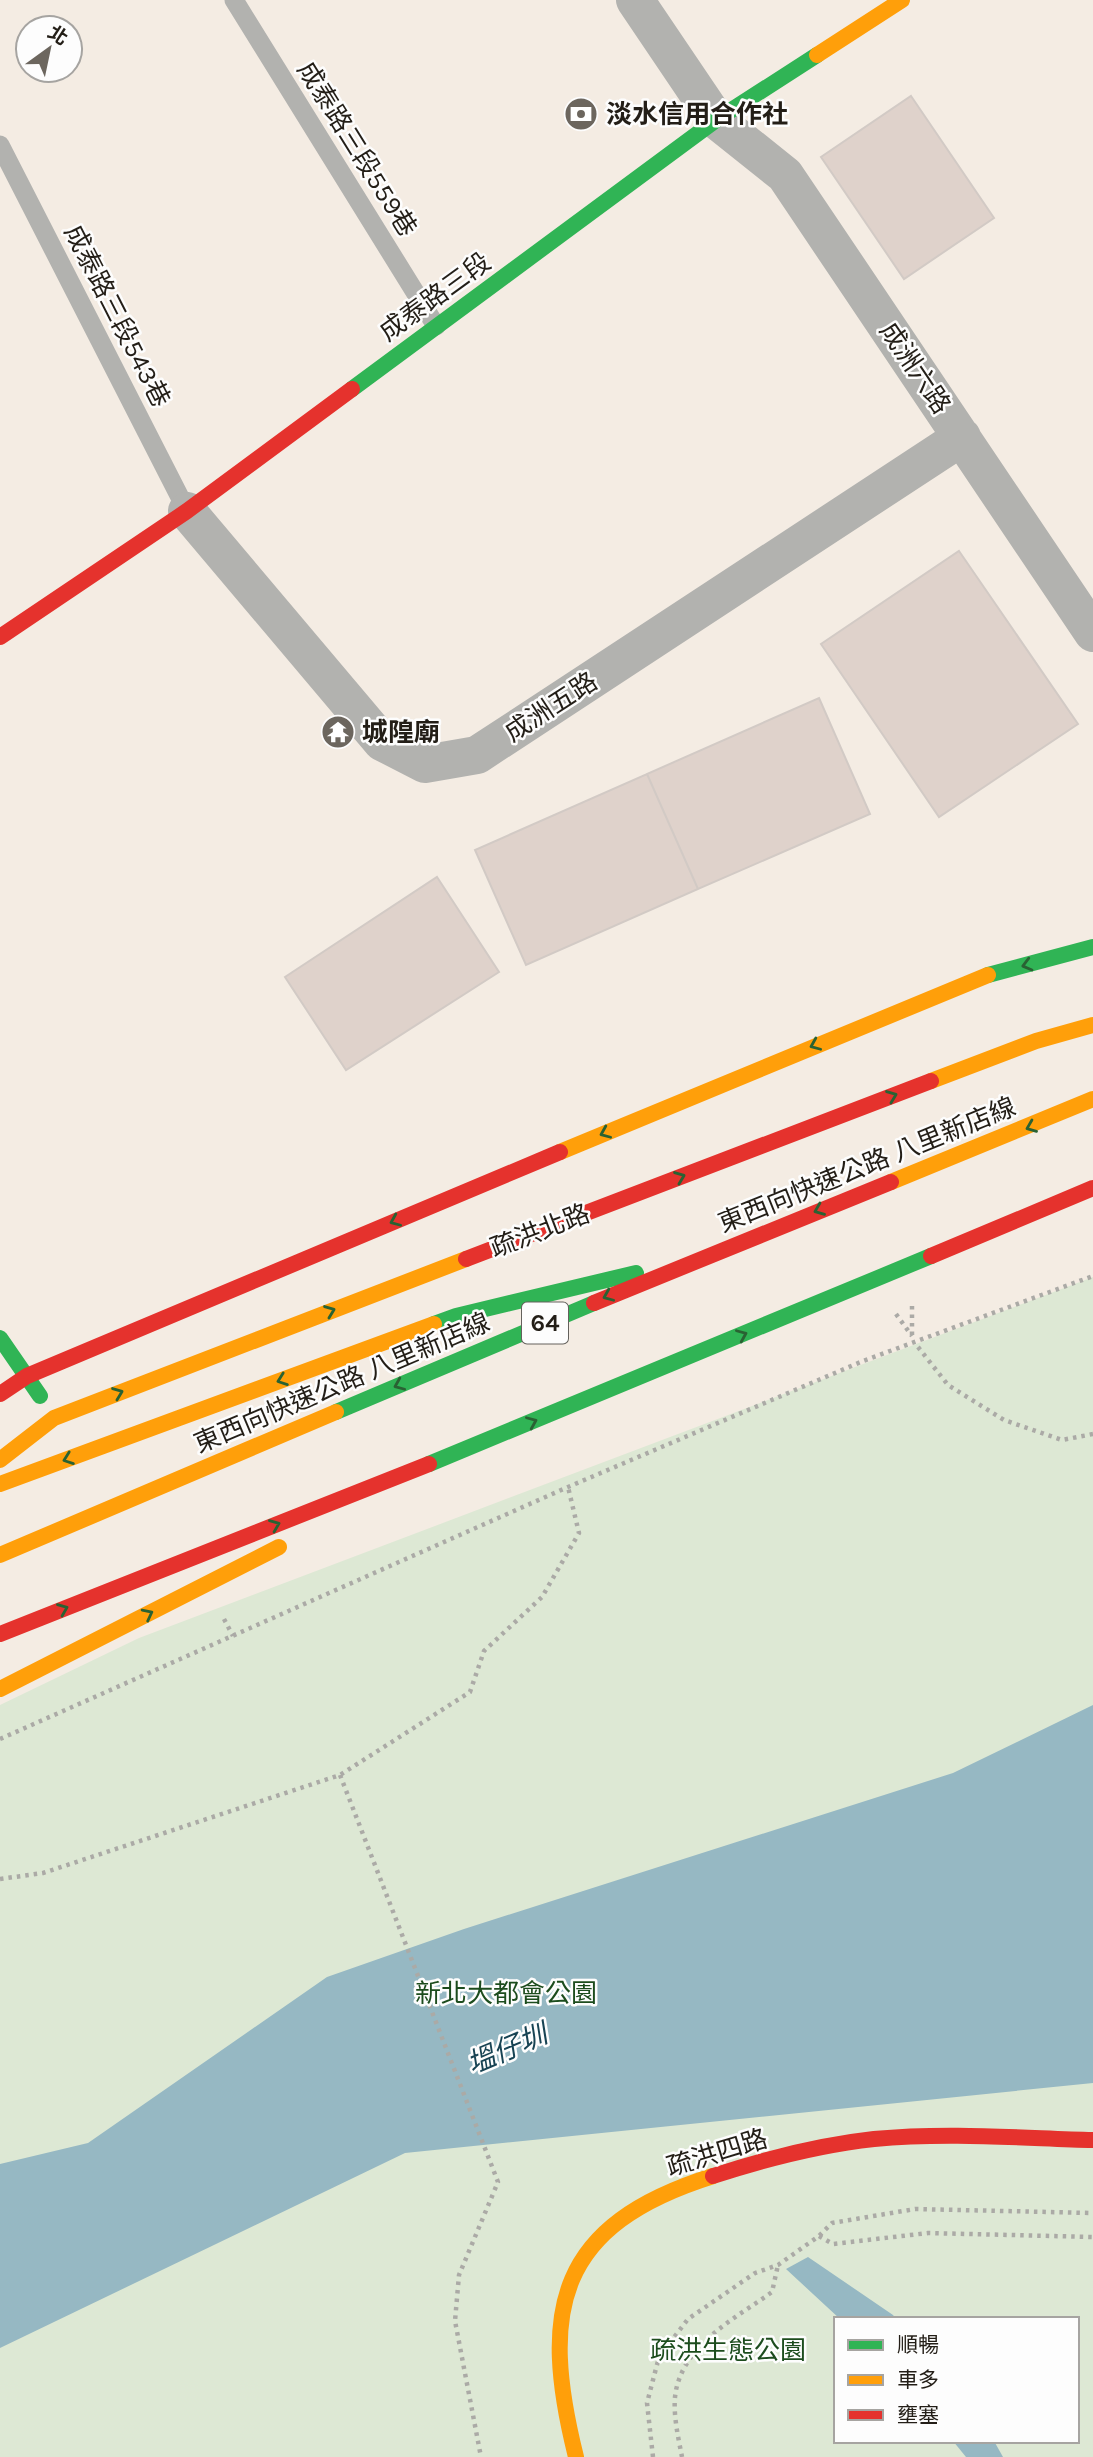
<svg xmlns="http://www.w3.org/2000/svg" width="1093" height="2457" font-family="Karla,'Noto Sans TC',sans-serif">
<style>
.green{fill:#dde8d4;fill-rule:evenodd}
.water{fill:#96b8c3}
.building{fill:#dfd2cb;stroke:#d2cac5;stroke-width:2}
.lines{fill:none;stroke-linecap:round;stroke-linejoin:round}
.path{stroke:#abaaa6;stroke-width:4.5;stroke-dasharray:3.5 5;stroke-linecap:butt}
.lane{stroke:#b2b2af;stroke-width:19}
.street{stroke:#b2b2af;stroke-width:38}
.fast{stroke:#30b455;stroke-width:16}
.slow{stroke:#ff9f0a;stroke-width:16}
.jam{stroke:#e5322d;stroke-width:16}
.fast-bridge{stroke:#30b455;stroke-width:16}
.slow-bridge{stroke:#ff9f0a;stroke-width:16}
.jam-bridge{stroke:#e5322d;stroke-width:16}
.oneway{stroke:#296233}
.labels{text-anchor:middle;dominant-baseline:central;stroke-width:5;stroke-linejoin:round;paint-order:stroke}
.shield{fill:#fdfdfd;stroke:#64615c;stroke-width:2}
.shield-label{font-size:24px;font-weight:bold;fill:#231e17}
.poi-label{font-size:26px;font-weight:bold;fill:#231e17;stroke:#fdfdfd;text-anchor:start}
.street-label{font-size:26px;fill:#231e17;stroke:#fdfdfd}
.park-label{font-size:26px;fill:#1c4c1d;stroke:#fdfdfd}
.water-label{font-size:28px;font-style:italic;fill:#174353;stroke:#fdfdfd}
</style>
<rect width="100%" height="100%" fill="#f4ece3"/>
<!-- green -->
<path class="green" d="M1093,1277V2457H0V1705L139,1638ZM836,2319H1077V2441H836Z"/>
<!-- water -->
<path class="water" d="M1093,1705V2083L405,2153L0,2348V2164L88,2143L327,1977L464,1929L953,1773Z
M808,2257L893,2315L896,2319H840L786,2269Z
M953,2441H994L1003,2457H966Z"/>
<!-- building -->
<path class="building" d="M911,96L994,218L904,279L821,157Z
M959,551L1078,724L939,817L821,644Z
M819,698L870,814L698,889L647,774Z
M647,774L698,889L526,965L475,850Z
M437,877L499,972L346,1070L285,977Z"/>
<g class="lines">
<!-- path -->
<path class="path" d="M896,1314L912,1336
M912,1335V1306
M918,1347L948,1385L1004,1420L1062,1440L1093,1434
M224,1619L233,1636
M0,1739L568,1487L863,1361L1093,1276
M340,1775L498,2182L459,2275L455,2321L481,2457
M0,1879L43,1873L340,1775L470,1692L484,1651L542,1597L579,1533L568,1487
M819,2236L833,2244L928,2233L1093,2237
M653,2457L647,2403L659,2357L688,2319L755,2273L778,2265L819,2236L832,2223L915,2209L1093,2213
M682,2457C678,2436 671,2407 677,2386C689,2341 736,2318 772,2292L778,2265"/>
<!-- lane -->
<path class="lane" d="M234,0L436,326
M0,145L187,511"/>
<!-- street -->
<path class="street" d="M635,0L716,120L785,175L1093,633
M187,511L382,742L425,764L477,755L962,437"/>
<!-- fast -->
<path class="fast" d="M352,389L716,120L817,55
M988,975L1093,947
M434,1324L456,1316L636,1273
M0,1338L40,1396"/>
<!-- slow -->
<path class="slow" d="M817,55L902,0
M931,1081L1036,1041L1093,1025
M560,1152L988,975
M0,1460L54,1418L466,1259
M0,1484L434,1324
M576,2457C539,2309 557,2225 713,2176"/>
<!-- jam -->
<path class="jam" d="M0,637L187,511L352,389
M466,1259L931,1081
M0,1394L27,1376L560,1152
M713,2176C765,2159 819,2145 874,2139C947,2132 1020,2138 1093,2140"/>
<!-- fast-bridge -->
<path class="fast-bridge" d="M336,1412L594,1303
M429,1464L931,1256"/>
<!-- slow-bridge -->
<path class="slow-bridge" d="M891,1182L1093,1099
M0,1555L336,1412
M0,1689L279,1547"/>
<!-- jam-bridge -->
<path class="jam-bridge" d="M931,1256L1093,1188
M594,1303L891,1182
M0,1634L429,1464"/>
</g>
<!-- one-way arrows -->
<defs><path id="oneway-chevron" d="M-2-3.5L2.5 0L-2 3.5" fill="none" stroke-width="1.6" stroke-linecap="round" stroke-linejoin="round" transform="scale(1.75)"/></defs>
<g class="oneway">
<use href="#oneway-chevron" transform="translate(1027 965) rotate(165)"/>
<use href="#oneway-chevron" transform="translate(815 1045) rotate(157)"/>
<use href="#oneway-chevron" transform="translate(892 1096) rotate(-21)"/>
<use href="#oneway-chevron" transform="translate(1031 1127) rotate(158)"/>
<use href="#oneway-chevron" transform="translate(605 1133) rotate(157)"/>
<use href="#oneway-chevron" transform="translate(680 1177) rotate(-21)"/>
<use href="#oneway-chevron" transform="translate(819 1210) rotate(158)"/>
<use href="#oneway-chevron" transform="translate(395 1221) rotate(157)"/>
<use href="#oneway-chevron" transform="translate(608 1296) rotate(157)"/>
<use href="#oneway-chevron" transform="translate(330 1311) rotate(-21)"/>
<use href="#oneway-chevron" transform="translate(742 1335) rotate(-23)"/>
<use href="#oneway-chevron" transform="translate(282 1380) rotate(160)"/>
<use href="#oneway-chevron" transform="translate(399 1385) rotate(157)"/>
<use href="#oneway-chevron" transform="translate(118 1393) rotate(-21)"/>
<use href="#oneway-chevron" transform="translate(532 1422) rotate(-23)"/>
<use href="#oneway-chevron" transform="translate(68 1459) rotate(160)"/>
<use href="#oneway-chevron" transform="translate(275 1525) rotate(-22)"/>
<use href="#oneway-chevron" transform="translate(63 1609) rotate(-22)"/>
<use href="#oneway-chevron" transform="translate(148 1614) rotate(-27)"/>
</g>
<!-- icons -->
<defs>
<symbol id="bank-disc" viewBox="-11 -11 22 22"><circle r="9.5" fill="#6c665e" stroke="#fdfdfd"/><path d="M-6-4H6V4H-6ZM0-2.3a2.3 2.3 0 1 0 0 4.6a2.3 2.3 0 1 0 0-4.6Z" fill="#fff"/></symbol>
<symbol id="temple-disc" viewBox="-11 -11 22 22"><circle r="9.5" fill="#6c665e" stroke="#fdfdfd"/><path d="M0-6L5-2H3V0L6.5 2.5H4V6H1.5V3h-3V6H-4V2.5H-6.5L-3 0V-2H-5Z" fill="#fff"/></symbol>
</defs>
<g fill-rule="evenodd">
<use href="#bank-disc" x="562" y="95" width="38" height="38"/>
<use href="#temple-disc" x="319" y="713" width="38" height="38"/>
</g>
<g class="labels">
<!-- shield labels -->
<rect class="shield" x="522" y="1302.5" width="46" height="41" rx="5"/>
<g class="shield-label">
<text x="545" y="1323">64</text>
</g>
<!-- poi labels -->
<g class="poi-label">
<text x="606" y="114">淡水信用合作社</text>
<text x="362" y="732">城隍廟</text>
</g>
<!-- street labels -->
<g class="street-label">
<text transform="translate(357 149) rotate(58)">成泰路三段559巷</text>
<text transform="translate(435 297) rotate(-36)">成泰路三段</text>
<text transform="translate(117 316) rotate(63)">成泰路三段543巷</text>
<text transform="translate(915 368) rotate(56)">成洲六路</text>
<text transform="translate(551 707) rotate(-33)">成洲五路</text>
<text transform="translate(867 1165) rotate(-22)">東西向快速公路 八里新店線</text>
<text transform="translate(540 1231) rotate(-21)">疏洪北路</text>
<text transform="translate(342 1383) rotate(-23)">東西向快速公路 八里新店線</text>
<text transform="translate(717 2153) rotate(-17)">疏洪四路</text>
</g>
<!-- park labels -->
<g class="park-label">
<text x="506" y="1993">新北大都會公園</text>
<text x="728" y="2350">疏洪生態公園</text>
</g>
<!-- water labels -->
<g class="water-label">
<text transform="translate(507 2049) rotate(-23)">塭仔圳</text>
</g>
</g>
<!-- legend -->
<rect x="834" y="2317" width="245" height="126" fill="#fdfdfd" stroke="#a6a4a1" stroke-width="2"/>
<rect x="848" y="2340" width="35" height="10" fill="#30b455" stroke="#a6a4a1" stroke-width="2"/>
<text x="897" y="2352" font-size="21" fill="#231e17">順暢</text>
<rect x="848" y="2375" width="35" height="10" fill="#ff9f0a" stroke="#a6a4a1" stroke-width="2"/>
<text x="897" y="2387" font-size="21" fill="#231e17">車多</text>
<rect x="848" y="2410" width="35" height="10" fill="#e5322d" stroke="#a6a4a1" stroke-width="2"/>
<text x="897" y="2422" font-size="21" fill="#231e17">壅塞</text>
<!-- north arrow -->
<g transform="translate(49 49) rotate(33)"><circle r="33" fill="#fdfdfd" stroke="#a6a4a1" stroke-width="2"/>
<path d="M0-5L12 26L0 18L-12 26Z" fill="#6c665e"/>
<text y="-10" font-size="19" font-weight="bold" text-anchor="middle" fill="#231e17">北</text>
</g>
</svg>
